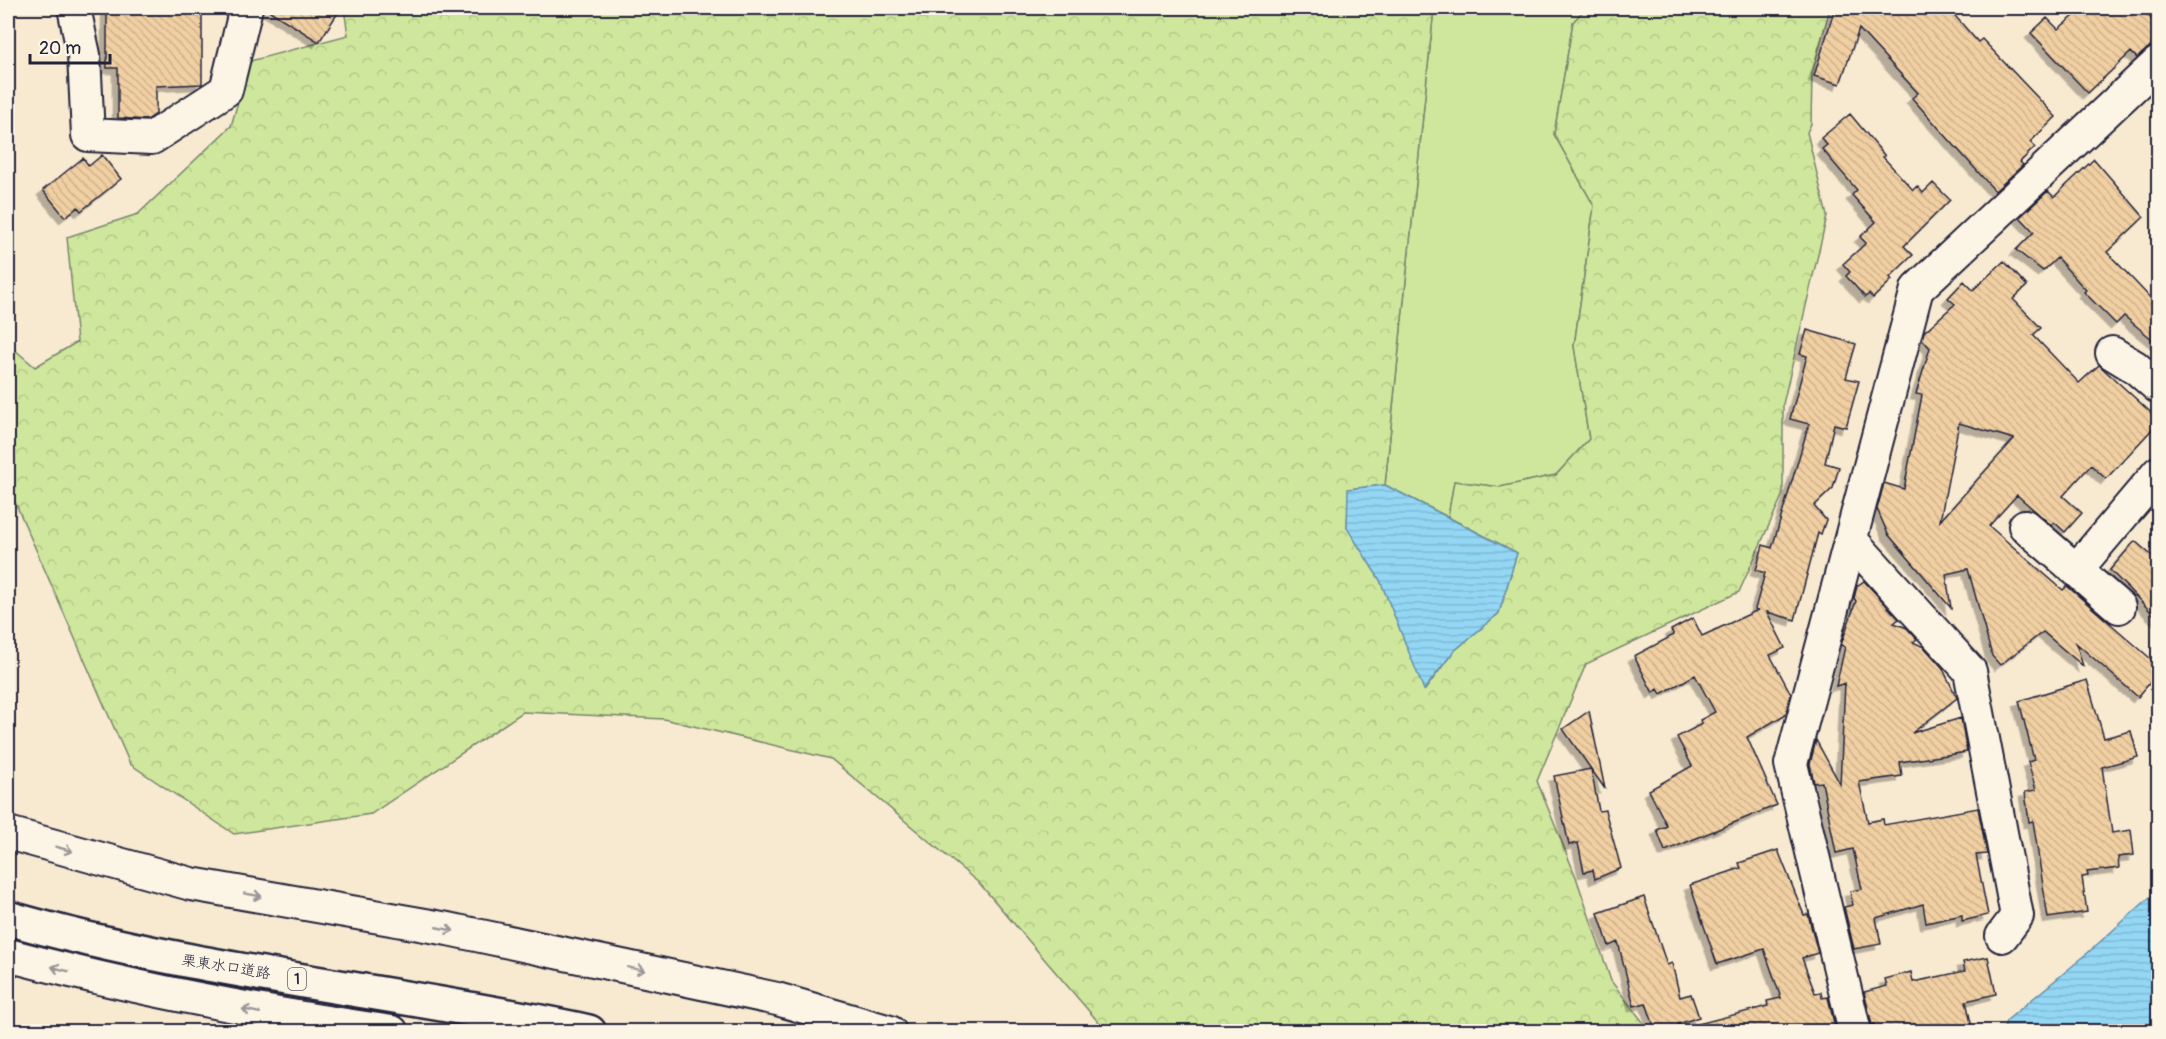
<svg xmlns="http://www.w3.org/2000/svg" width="2166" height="1039" font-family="Pangolin,'Klee One',sans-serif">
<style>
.grass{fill:#cfe79c;stroke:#78846c;stroke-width:1.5}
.forest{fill:url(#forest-crowns);stroke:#78846c;stroke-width:1.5}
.water{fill:url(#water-rules);stroke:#668fab;stroke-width:1.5}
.building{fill:url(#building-back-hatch);stroke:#22223b;stroke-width:1.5;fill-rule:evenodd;filter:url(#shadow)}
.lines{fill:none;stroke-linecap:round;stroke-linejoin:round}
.street-casing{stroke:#22223b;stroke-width:36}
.highway-casing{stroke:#22223b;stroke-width:38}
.street{stroke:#fcf5e5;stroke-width:32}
.highway{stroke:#fcf5e5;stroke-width:33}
.oneway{stroke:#9a9698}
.labels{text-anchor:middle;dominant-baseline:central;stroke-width:6;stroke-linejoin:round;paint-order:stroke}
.shield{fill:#fcf5e5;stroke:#63616e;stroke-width:1.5}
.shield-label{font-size:14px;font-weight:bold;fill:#22223b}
.street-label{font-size:15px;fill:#22223b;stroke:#fcf5e5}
</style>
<defs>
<pattern id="forest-crowns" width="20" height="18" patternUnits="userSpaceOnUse" patternTransform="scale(1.5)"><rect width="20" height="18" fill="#cfe79c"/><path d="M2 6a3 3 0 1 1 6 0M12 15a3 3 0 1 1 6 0" fill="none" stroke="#b1c687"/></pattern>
<pattern id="water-rules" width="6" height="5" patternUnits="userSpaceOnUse" patternTransform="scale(1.5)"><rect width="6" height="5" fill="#93d7f5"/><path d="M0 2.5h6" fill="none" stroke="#7eb8d3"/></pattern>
<pattern id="building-back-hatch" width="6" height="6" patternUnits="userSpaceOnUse" patternTransform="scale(1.5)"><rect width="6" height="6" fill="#f0cfa2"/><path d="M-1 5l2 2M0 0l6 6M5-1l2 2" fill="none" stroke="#ceb18c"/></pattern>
<filter id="shadow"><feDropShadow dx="-5.5" dy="5.5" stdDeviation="0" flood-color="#0004"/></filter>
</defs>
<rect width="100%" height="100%" fill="#f8ead1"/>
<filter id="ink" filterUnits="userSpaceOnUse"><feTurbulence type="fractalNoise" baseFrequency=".0167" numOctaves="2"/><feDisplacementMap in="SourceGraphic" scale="12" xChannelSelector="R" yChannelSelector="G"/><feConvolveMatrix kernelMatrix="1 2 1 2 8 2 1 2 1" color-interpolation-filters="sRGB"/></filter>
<g filter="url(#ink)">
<!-- grass -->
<path class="grass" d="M1434,8H1586L1573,22L1554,134L1594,206L1574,346L1589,439L1556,475L1500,487L1454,481L1448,517L1385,485Z"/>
<!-- forest -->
<path class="forest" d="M344,8H1434L1385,485L1349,489L1347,527L1380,580L1425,690L1453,652L1499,613L1517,553L1448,517L1454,481L1500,487L1556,475L1589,439L1574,346L1594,206L1554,134L1573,22L1586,8H1830L1812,74L1811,124L1807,132L1827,216L1783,404V494L1739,592L1586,664L1537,781L1576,877L1611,981L1650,1031H1106L980,884L831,759L664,719L523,712L371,814L234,834L130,764L8,486V344L35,367L77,342L67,237L138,214L231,126L250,61L348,35Z"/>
<!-- water -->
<path class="water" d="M1385,485L1517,553L1499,613L1453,652L1424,690L1380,580L1347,528L1348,489Z
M2158,890V1031H2003L2006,1021L2082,958Z"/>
<!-- building -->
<path class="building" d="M107,8H202V84L156,86V114L147,120L118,118V68H107Z
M265,8H341L319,42Z
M1835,8H1948L1978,42L1982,39L2056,117L2030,142L2035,147L2020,162L2023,165L1995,191L1912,98L1918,93L1859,29L1840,84L1814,76Z
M2084,8H2141L2158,26V39L2137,58L2131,52L2088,93L2031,33L2047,18L2058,29Z
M1850,114L1885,156L1883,157L1913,190L1917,186L1923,193L1933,183L1950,200L1904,246L1913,255L1890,277L1892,280L1873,298L1869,294L1865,297L1846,276L1850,272L1843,264L1866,243L1860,237L1876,222L1852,195L1857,190L1822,149L1827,145L1821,138Z
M102,155L121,179L81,211L78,207L65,217L43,190L83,158L89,166Z
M2094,159L2144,217L2107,252L2158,306V344L2124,316L2116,324L2084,292L2086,290L2057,258L2043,271L2016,250L2034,232L2020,217L2048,191L2054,197Z
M2004,261L2027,286L2013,299L2041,328L2033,335L2079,383L2099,365L2158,419V423L2106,479L2091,465L2063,496L2082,513L2065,532L2054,522L2051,525L2017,495L1989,526L2063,590L2067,586L2158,665V673L2138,697L2076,643L2083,666L2043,632L2000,665L1992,656L1968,569L1946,574L1951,608L1888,534L1877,509L1884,483L1904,489L1922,395L1916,394L1930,348L1922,339L1924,332L1955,304L1948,298L1964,281L1973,290ZM1959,423L2014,439L1940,521Z
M1807,330L1856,344L1846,378L1859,381L1846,427L1834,424L1825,463L1839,467L1833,488L1814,506L1826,520L1821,534L1818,533L1795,620L1767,612L1785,648L1770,655L1791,694L1786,714L1747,737L1777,805L1665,851L1657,830L1667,826L1649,790L1692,766L1677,737L1702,724L1700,720L1715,712L1695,675L1661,694L1658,689L1653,693L1634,656L1674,635L1671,630L1693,618L1702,636L1758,610L1755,609L1765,573L1756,570L1763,545L1772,548L1809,424L1790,419L1807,356L1800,354Z
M2135,541L2158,561V619L2110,570Z
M1864,581L1899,619L1894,623L1907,628L1917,639L1913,642L1924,647L1942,667L1957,698L1912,733L1961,718L1967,752L1900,762L1902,776L1859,782L1868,822L1883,819L1884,825L1978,808L1987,854L1976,855L1988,915L1962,921V915L1926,923L1923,904L1876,918L1881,944L1854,949L1844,907L1853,905L1850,891L1862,889L1853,849L1836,853L1822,782L1814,783L1810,764L1816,740L1840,784L1845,683L1836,686L1845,647L1841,645L1856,601L1854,598L1857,586Z
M2087,680L2104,738L2131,731L2138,757L2102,767L2112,833L2131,830L2134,855L2118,857L2119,868L2087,872L2088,876L2082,877L2087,912L2048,918L2033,821L2029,822L2025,792L2036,790L2028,762L2034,760L2019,701Z
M1589,711L1605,789L1591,769L1599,811L1605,810L1621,868L1595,879L1593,870L1584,872L1578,843L1569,845L1554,776L1591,769L1563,729Z
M1778,850L1804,915L1808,914L1818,953L1802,958L1815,993L1821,992L1822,998L1828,997L1836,1032H1699L1698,1024L1768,1006L1767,1001L1781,998L1764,949L1717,964L1690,885L1741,868L1739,863Z
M1644,897L1667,965L1672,963L1680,997L1691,994L1699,1017L1678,1024L1681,1032H1656L1646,1003L1634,1006L1618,942L1609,946L1598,913Z
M1988,957L1996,994L1966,1001L1973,1032H1940L1938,1024L1905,1032H1876L1874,1024L1872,1025L1864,992L1887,986L1885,979L1911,972L1913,982L1965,971L1963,962Z"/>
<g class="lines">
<defs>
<path id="street" d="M74,8L84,55L88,135L152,138L226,90L246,8
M2112,353L2135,367L2158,387
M2025,526L2119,607
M1851,540L1970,671L2017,916L2002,936
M2077,569L2158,473
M8,833L191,884L448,929L777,999L890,1032
M8,955C135,989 261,1013 392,1032
M1855,1032L1791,764L1917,289L2158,63"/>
<path id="highway" d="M8,918C197,973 396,990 589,1032"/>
</defs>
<!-- street casing -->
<use href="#street" class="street-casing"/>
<!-- highway casing -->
<use href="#highway" class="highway-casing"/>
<!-- street -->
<use href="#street" class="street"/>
<!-- highway -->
<use href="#highway" class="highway"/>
</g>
<!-- one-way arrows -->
<defs><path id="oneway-shaft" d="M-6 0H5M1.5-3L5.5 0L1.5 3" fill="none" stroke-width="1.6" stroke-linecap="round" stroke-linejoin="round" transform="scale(1.5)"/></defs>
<g class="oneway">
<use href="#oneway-shaft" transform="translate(64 849) rotate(16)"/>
<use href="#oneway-shaft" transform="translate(253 895) rotate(10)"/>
<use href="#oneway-shaft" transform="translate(445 929) rotate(11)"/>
<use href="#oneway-shaft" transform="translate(60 969) rotate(-165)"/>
<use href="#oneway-shaft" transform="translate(636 969) rotate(12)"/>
<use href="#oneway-shaft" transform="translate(251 1011) rotate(-168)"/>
</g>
</g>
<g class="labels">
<!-- shield labels -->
<rect class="shield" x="288" y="968" width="18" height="22" rx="4.5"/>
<g class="shield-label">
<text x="297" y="979">1</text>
</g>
<!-- street labels -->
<g class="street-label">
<text transform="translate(226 967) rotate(9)">栗東水口道路</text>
</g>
</g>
<!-- margin -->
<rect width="2166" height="1039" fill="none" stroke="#fcf5e5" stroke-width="30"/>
<rect x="15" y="15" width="2136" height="1009" fill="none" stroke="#22223b" stroke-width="2" filter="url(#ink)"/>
<!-- scale -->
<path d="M30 54v9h80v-9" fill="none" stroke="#22223b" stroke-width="3"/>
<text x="39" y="54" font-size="18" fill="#22223b" stroke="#fcf5e5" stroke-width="4.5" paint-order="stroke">20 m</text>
</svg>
